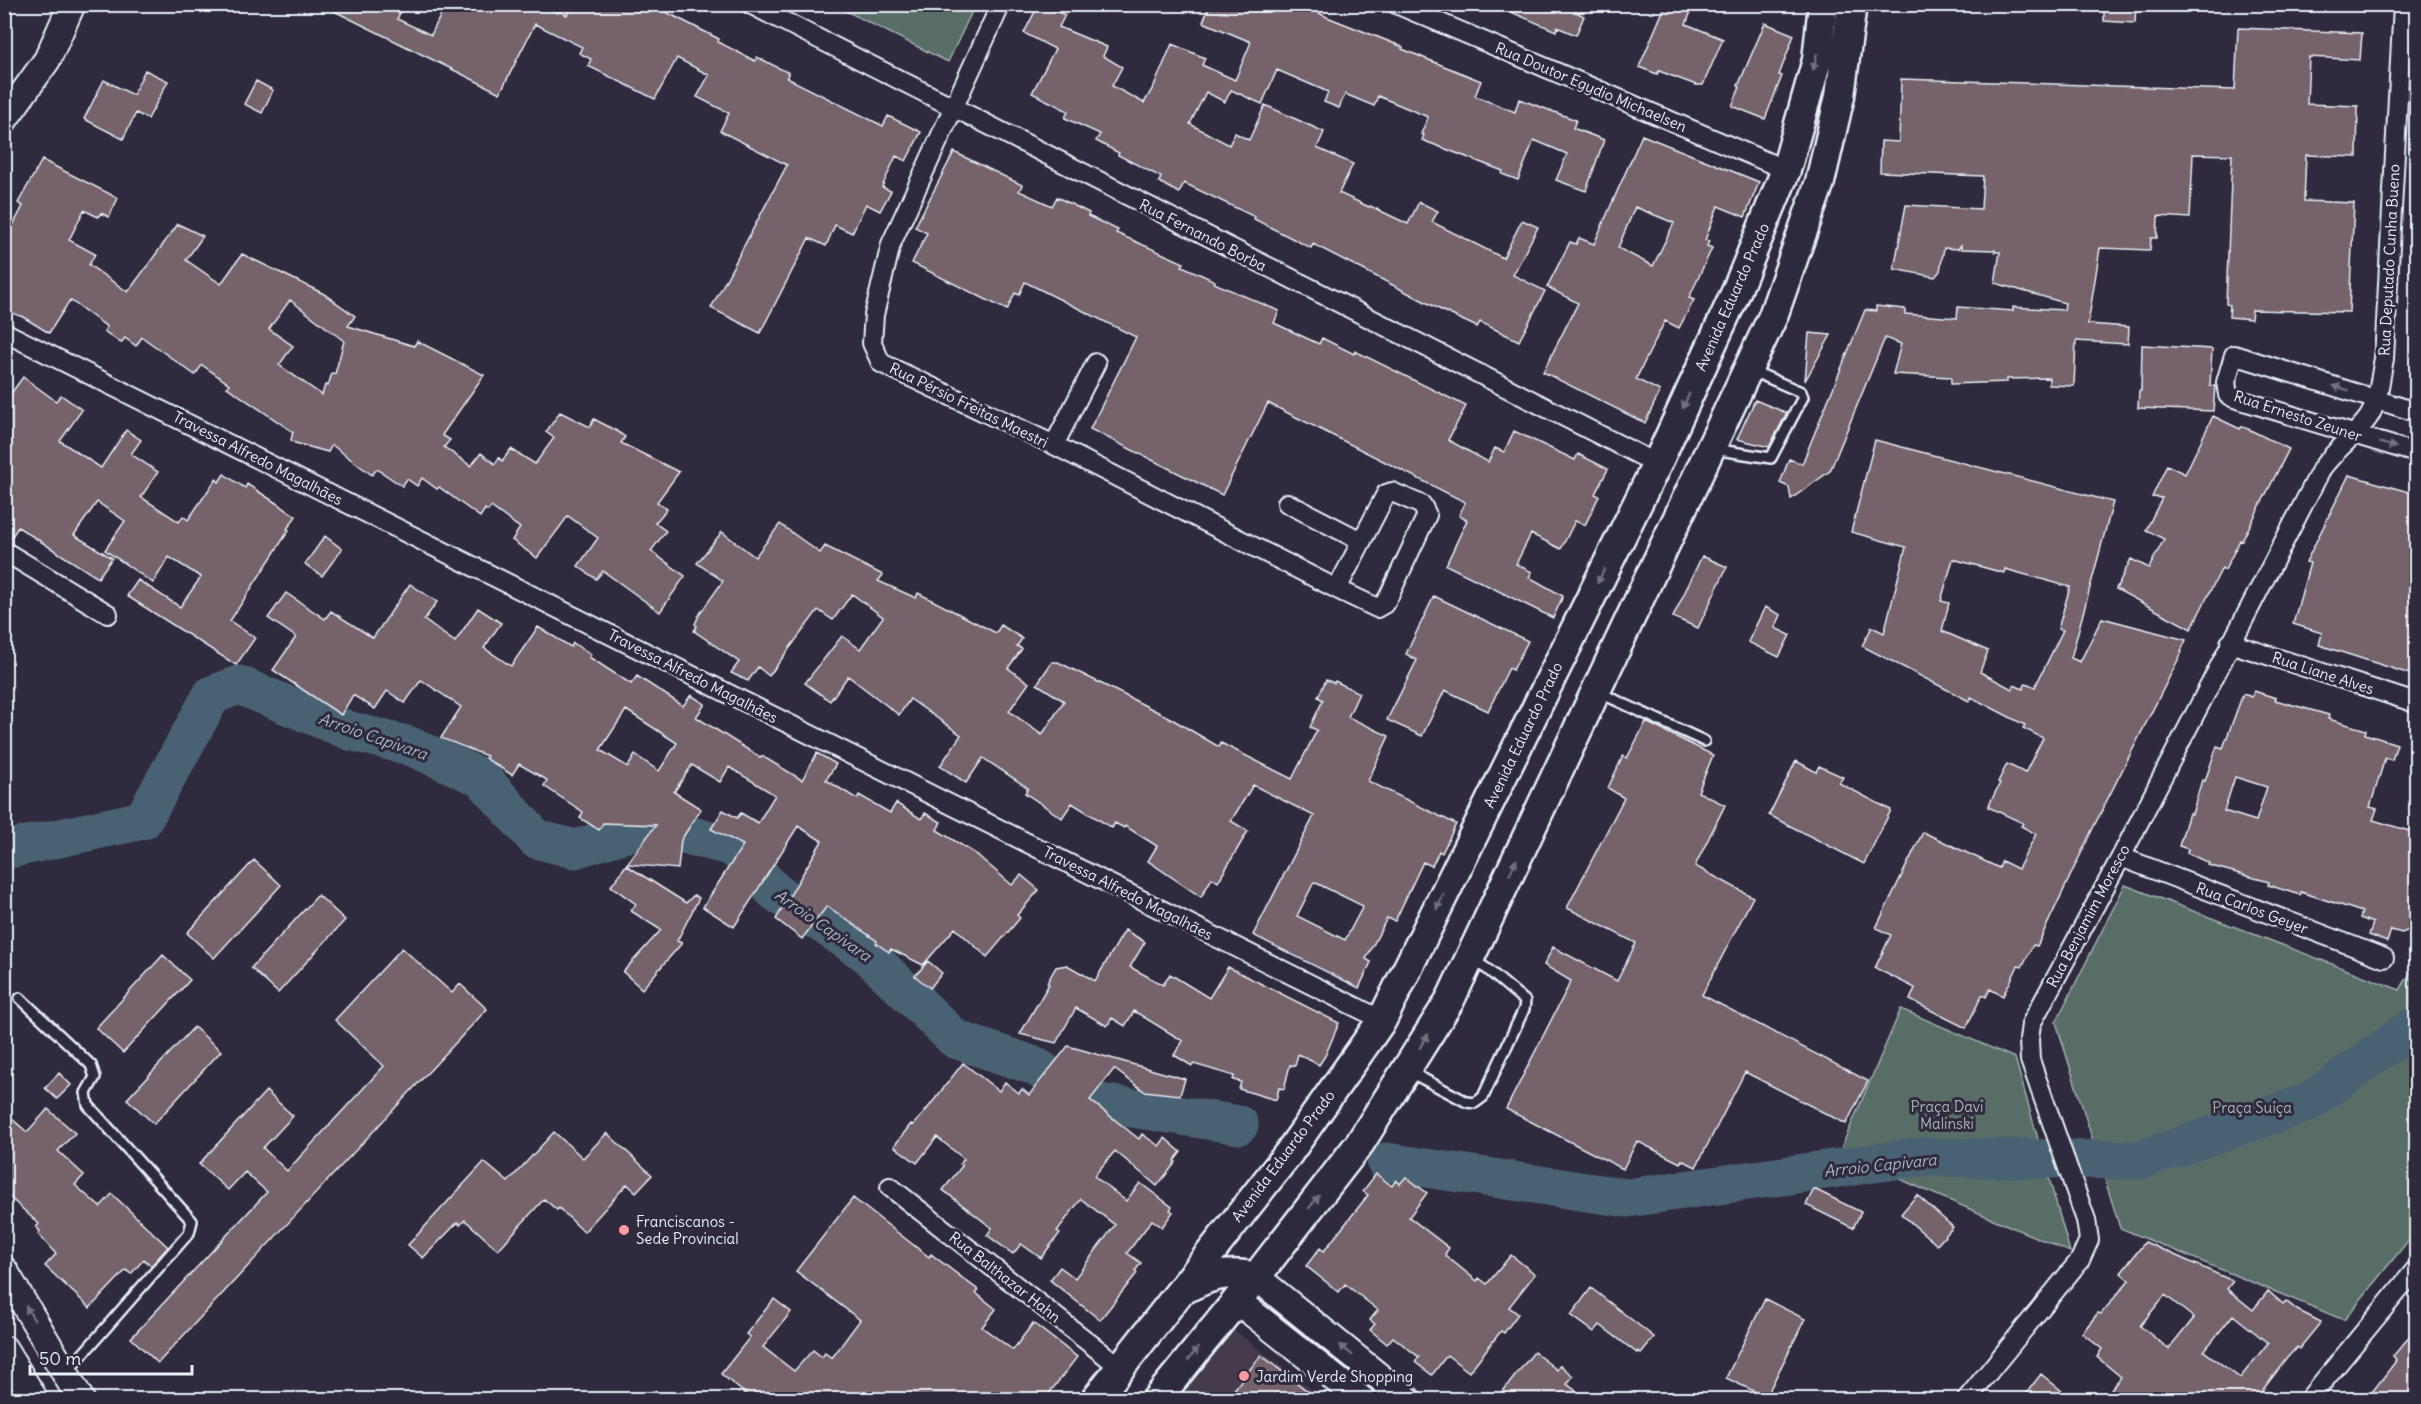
<svg xmlns="http://www.w3.org/2000/svg" width="2421" height="1404" font-family="Delius,sans-serif">
<style>
.built{fill:#443b4b}
.green{fill:#596d66;stroke:#a0afaf;stroke-width:1.5}
.lines{fill:none;stroke-linecap:round;stroke-linejoin:round}
.river{stroke:#4a6273;stroke-width:39}
.building{fill:#76626b;stroke:#e8f1f8;stroke-width:1.5;fill-rule:evenodd}
.lane-casing{stroke:#e8f1f8;stroke-width:14}
.street-casing{stroke:#e8f1f8;stroke-width:22}
.secondary-casing{stroke:#e8f1f8;stroke-width:30}
.primary-casing{stroke:#e8f1f8;stroke-width:33}
.lane{stroke:#2f2a3d;stroke-width:9}
.street{stroke:#2f2a3d;stroke-width:18}
.secondary{stroke:#2f2a3d;stroke-width:26}
.primary{stroke:#2f2a3d;stroke-width:28}
.oneway{fill:#70707e}
.poi-dot{fill:#ff9aa2;stroke:#2f2a3d;stroke-width:2}
.labels{text-anchor:middle;dominant-baseline:central;stroke-width:6;stroke-linejoin:round;paint-order:stroke}
.street-label{font-size:15px;fill:#e8f1f8;stroke:#2f2a3d}
.park-label{font-size:15px;fill:#a8b6b6;stroke:#2f2a3d}
.poi-label{font-size:15px;fill:#e8f1f8;stroke:#2f2a3d;text-anchor:start}
.water-label{font-size:16px;font-style:italic;fill:#a9b8c3;stroke:#2f2a3d}
</style>
<rect width="100%" height="100%" fill="#2f2a3d"/>
<filter id="ink" filterUnits="userSpaceOnUse"><feTurbulence type="fractalNoise" baseFrequency=".0167" numOctaves="2"/><feDisplacementMap in="SourceGraphic" scale="12" xChannelSelector="R" yChannelSelector="G"/><feConvolveMatrix kernelMatrix="1 2 1 2 8 2 1 2 1" color-interpolation-filters="sRGB"/></filter>
<g filter="url(#ink)">
<!-- built -->
<path class="built" d="M1233,1329L1324,1399L1177,1400Z"/>
<!-- green -->
<path class="green" d="M834,5H975L948,62Z
M2125,885L2400,990L2416,963V1231L2344,1320L2120,1228L2056,1022Z
M1901,1009L2015,1058L2070,1252L1839,1153Z"/>
<g class="lines">
<!-- river -->
<path class="river" d="M4,850L143,820L212,695L239,685L350,731L410,746L482,778L536,839L575,849L633,831L691,836L734,847L774,891L867,954L955,1039L1035,1066L1088,1101L1239,1125
M1386,1162L1627,1198L1917,1157L2140,1160L2309,1102L2416,1025"/>
</g>
<!-- building -->
<path class="building" d="M320,4H388L401,11L397,19L431,35L446,4H541L558,13L559,11L567,15L571,4H664L662,10L719,39L718,42L755,61L757,57L789,73L787,78L883,126L888,116L921,132L906,161L896,156L882,187L891,191L880,211L866,204L852,233L835,225L826,246L809,238L760,333L711,308L787,165L720,131L729,113L697,97L709,75L677,58L655,99L588,66L591,59L579,53L582,47L535,24L500,93Z
M1039,4L1065,15L1059,27L1107,47L1103,56L1122,67L1112,86L1144,103L1154,86L1172,44L1205,58L1202,65L1235,80L1251,42L1203,22L1210,4H1301L1327,17L1403,47L1402,49L1481,81L1475,96L1515,112L1519,99L1576,120L1573,128L1604,140L1586,191L1556,180L1567,154L1534,140L1518,180L1502,174L1503,171L1422,140L1424,135L1421,134L1428,117L1378,96L1374,106L1345,94L1339,108L1324,102L1328,92L1277,70L1262,104L1231,90L1225,102L1206,92L1190,124L1229,145L1235,133L1249,140L1265,105L1324,132L1317,148L1353,164L1339,193L1369,207L1370,206L1408,224L1419,202L1438,211L1432,222L1503,258L1522,220L1538,227L1513,275L1545,291L1519,341L1480,322L1477,327L1443,311L1313,244L1311,248L1254,219L1255,217L1184,183L1179,193L1159,182L1161,177L1118,155L1119,153L1096,141L1100,134L1065,118L1068,111L1032,93L1055,49L1024,33Z
M1492,4H1581L1578,13L1584,16L1576,35L1557,27L1556,31Z
M1666,4H1694L1686,24L1723,39L1703,85H1696L1659,71L1657,74L1639,67Z
M2104,4H2136L2135,23L2104,21Z
M1765,23L1794,35L1779,75L1782,76L1765,119L1732,106L1740,87L1738,86Z
M2238,28L2362,33L2360,60L2309,57L2307,104L2358,106L2357,157L2306,155L2304,201L2354,203L2349,312L2252,310L2251,319L2229,317L2230,305L2226,304L2232,155L2193,154L2190,218L2158,216L2157,238H2151L2150,250L2100,248L2088,324L2129,327L2128,344L2076,341L2074,386L2049,385V378L2007,379V382L1951,384V377L1893,374L1901,344L1885,338L1830,471L1791,499L1789,487L1780,483L1789,459L1802,464L1865,310L1876,311V306L1905,309V314L1957,318L1958,307L2013,311V307L2064,310L2065,303L1995,283L2000,252H1995V250L1961,249V245L1958,249L1944,248L1940,271L1935,277L1894,269L1906,205L1981,209L1983,176L1880,172L1881,141L1899,142L1901,79L2235,90Z
M145,70L168,81L148,119L136,113L123,139L84,119L104,80L133,95Z
M256,81L273,90L262,113L244,104Z
M1642,135L1759,182L1745,217L1718,206L1705,240L1709,241L1707,246L1712,248L1689,298L1694,300L1679,328L1665,321L1636,379L1660,391L1645,423L1543,372L1578,303L1547,287L1570,242L1576,244L1579,238L1594,244ZM1635,207L1674,223L1653,266L1618,248Z
M954,152L1022,185L1019,191L1052,206L1057,197L1089,213L1088,216L1118,230L1116,233L1184,263L1182,266L1215,281L1214,283L1279,311L1274,323L1319,344L1322,338L1354,354L1355,351L1466,406L1448,440L1488,462L1495,448L1504,452L1514,431L1575,460L1578,454L1608,469L1595,494L1599,496L1585,525L1575,521L1561,549L1531,534L1516,564L1532,572L1529,577L1563,596L1553,618L1446,565L1467,520L1459,516L1465,502L1268,403L1222,495L1090,429L1136,337L1025,282L1019,295L1015,293L1007,310L912,263L927,233L915,227Z
M42,160L118,198L109,217L101,213L98,217L84,210L69,240L95,254L89,265L128,292L178,224L203,236L186,260L221,284L242,254L324,294L355,316L348,326L414,346L417,341L484,375L442,435L450,440L444,447L471,466L481,453L495,464L499,458L502,461L511,449L535,464L554,438L546,432L560,412L590,427L594,419L615,430L625,437L621,443L679,472L657,502L667,509L655,523L666,531L651,551L685,576L660,612L603,571L596,579L578,566L598,538L568,516L537,558L512,540L520,528L491,507L488,511L485,509L480,517L439,487L437,489L422,478L417,486L407,479L402,486L377,469L372,475L332,445L328,452L295,443L291,440L293,432L227,387L229,384L202,365L195,375L142,337L136,346L125,338L121,343L104,331L107,327L70,300L49,333L23,317L4,310V243L23,206L18,203ZM290,300L344,341L335,374L332,373L328,386L325,385L322,395L279,365L293,346L269,329Z
M1809,333L1831,335L1805,381Z
M2142,345L2212,349L2210,386H2215L2213,411L2138,408L2139,391H2141Z
M23,377L56,401L61,395L82,410L60,441L101,468L126,430L141,440L131,454L158,472L141,497L179,522L183,516L188,520L216,479L219,482L224,474L245,488L247,484L296,516L287,529L289,530L230,621L255,638L236,665L127,596L138,580L180,607L201,577L169,557L153,583L105,550L125,521L97,502L74,535L112,558L98,578L18,527L9,541L4,540V403Z
M1755,400L1787,413L1769,447L1737,439Z
M2213,416L2240,429L2242,426L2289,449L2242,541L2240,540L2225,570L2222,568L2191,629L2116,589L2131,559L2149,568L2164,539L2146,530L2162,498L2152,497L2167,465L2185,474Z
M1875,440L2113,502L2071,658L2080,662L2102,618L2186,640L2181,651L2182,652L2094,826L2037,946L2033,945L2022,967L2018,966L2003,996L1990,989L1986,997L1982,995L1966,1028L1910,1000L1915,988L1875,968L1891,935L1876,928L1923,832L1999,868L2002,861L2018,869L2036,834L2021,826L2023,823L1988,807L2000,783L1998,782L2007,764L2025,773L2043,738L2023,728L2025,725L1971,697L1969,701L1862,646L1872,627L1884,633L1906,547L1851,532ZM1953,559L2004,573L2005,569L2070,587L2058,629L2063,630L2035,687L2026,683L2023,689L2014,685L2012,689L1980,672L1988,651L1942,631L1949,603L1941,601Z
M2349,475L2416,494V676L2319,645L2322,633L2293,624L2310,563L2306,562Z
M780,524L820,553L825,546L883,575L878,581L916,598L918,593L996,633L1001,625L1020,637L1022,639L1017,646L1022,649L1008,668L1029,683L1009,711L1042,735L1064,701L1037,684L1052,662H1058L1170,718L1219,747L1221,743L1292,779L1317,730L1310,727L1323,700L1318,697L1326,680L1334,683L1335,681L1359,693L1348,717L1389,736L1368,781L1456,824L1442,853L1439,851L1432,866L1423,862L1395,921L1387,918L1366,959L1371,962L1359,988L1253,935L1314,816L1253,785L1231,821L1248,831L1218,882L1212,878L1201,897L1148,861L1157,846L1125,826L1124,828L1115,823L1112,828L1072,803L1062,818L1025,793L1028,788L983,758L966,783L940,766L961,735L910,699L899,715L848,676L830,701L805,683L842,636L860,649L883,617L852,594L833,620L818,610L769,676L758,667L748,681L731,673L739,662L694,631L697,626L695,624L699,615L723,581L697,563L722,532L755,557ZM1314,882L1363,906L1345,940L1297,916Z
M325,536L342,549L322,576L305,564Z
M1702,556L1727,567L1698,628L1673,617Z
M410,584L437,602L424,620L455,642L478,608L501,623L484,648L511,666L538,627L571,647L573,643L591,654L589,657L631,684L637,676L683,706L691,695L705,704L696,717L761,758L762,756L802,780L817,753L836,764L826,780L857,799L859,795L890,813L896,803L921,819L925,813L941,822L937,830L976,854L1012,885L1021,875L1039,890L1017,915L1020,918L987,957L955,928L923,965L891,949L889,952L876,943L877,941L827,906L802,939L776,919L822,841L798,826L734,927L703,907L743,845L711,829L723,810L737,818L741,813L758,823L775,795L729,767L720,782L692,765L674,792L701,809L681,840L678,869L627,864L656,825L603,823L599,830L580,818L583,812L544,786L547,780L519,764L512,775L485,758L487,756L441,738L461,707L421,680L405,703L387,691L375,709L353,695L341,715L273,670L296,637L268,618L286,593L325,619L331,611L373,638ZM626,710L677,743L659,771L635,755L628,767L600,750Z
M1434,596L1528,641L1513,670L1509,668L1488,711L1445,690L1422,736L1387,720L1417,660L1406,654Z
M1765,607L1781,615L1775,628L1790,635L1779,657L1748,642Z
M2254,691L2276,698L2275,700L2329,715L2328,719L2366,730L2365,734L2397,744L2392,760L2385,758L2370,807L2377,809L2373,820L2416,833V927L2402,933L2391,930L2387,942L2369,935L2373,923L2360,918L2362,912L2301,892L2300,895L2268,885L2269,882L2208,865L2209,863L2187,853L2188,849L2179,846L2189,813L2192,814L2202,780L2205,781L2217,746L2223,748L2243,694L2252,697ZM2235,777L2267,787L2256,821L2224,811Z
M1646,722L1713,755L1698,792L1725,805L1695,866L1753,897L1702,995L1868,1081L1846,1124L1745,1072L1696,1167L1682,1160L1680,1163L1637,1141L1623,1169L1506,1109L1571,981L1544,965L1553,947L1617,981L1636,943L1567,908L1624,798L1608,788L1623,756L1627,758Z
M1796,761L1816,772L1819,766L1843,777L1839,783L1891,810L1864,864L1769,815Z
M254,860L281,885L214,958L187,933Z
M626,865L686,903L694,895L699,898L677,941L682,943L642,989L623,972L661,930L631,911L636,904L611,886Z
M318,895L345,920L278,993L251,968Z
M1125,930L1145,942L1130,967L1163,985L1170,974L1209,998L1228,967L1339,1023L1325,1056L1319,1065L1298,1054L1295,1066L1290,1065L1284,1089L1279,1088L1276,1100L1239,1089L1241,1082L1233,1080L1234,1076L1194,1064L1192,1066L1174,1055L1183,1041L1134,1011L1125,1026L1112,1018L1107,1026L1076,1008L1056,1043L1020,1034L1049,984L1047,983L1056,967L1067,965L1095,981Z
M402,948L452,993L460,984L487,1009L158,1363L131,1338L267,1192L245,1172L228,1190L199,1164L266,1091L293,1116L263,1148L287,1171L384,1066L335,1020Z
M163,955L190,980L123,1053L96,1028Z
M928,961L942,973L930,988L915,976Z
M194,1027L221,1051L154,1124L127,1099Z
M1068,1046L1185,1079L1180,1095L1144,1091L1114,1069L1090,1100L1139,1139L1142,1134L1159,1146L1165,1138L1181,1152L1174,1161L1176,1162L1157,1186L1115,1151L1094,1176L1126,1201L1140,1183L1172,1207L1170,1210L1173,1212L1162,1227L1152,1220L1127,1253L1141,1263L1135,1271L1137,1273L1100,1320L1050,1280L1060,1267L1075,1278L1115,1225L1081,1199L1057,1231L1060,1233L1041,1258L1021,1244L1013,1254L987,1235L992,1228L943,1190L962,1166L960,1164L964,1159L937,1137L917,1163L894,1146L911,1124L913,1125L924,1113L963,1063L999,1091L1005,1082L1019,1093L1022,1089L1029,1095Z
M59,1073L71,1085L57,1099L45,1088Z
M48,1109L75,1133L58,1151L84,1175L75,1185L100,1207L112,1194L168,1247L151,1266L144,1259L131,1274L126,1270L90,1308L45,1266L56,1254L38,1234L40,1231L36,1227L39,1224L4,1192V1112L27,1132Z
M554,1132L583,1158L607,1133L652,1175L636,1192L627,1184L584,1232L559,1208L557,1210L544,1199L498,1250L465,1220L460,1225L458,1222L423,1258L408,1245L484,1162L508,1182Z
M1376,1174L1392,1186L1396,1180L1400,1184L1406,1177L1427,1193L1409,1217L1449,1248L1445,1254L1446,1256L1477,1281L1479,1278L1487,1284L1511,1255L1535,1274L1509,1307L1518,1314L1504,1333L1501,1331L1469,1372L1447,1355L1432,1375L1415,1362L1419,1357L1393,1337L1387,1344L1370,1330L1375,1324L1370,1320L1378,1310L1345,1284L1339,1292L1306,1266L1320,1248L1324,1251L1350,1218L1368,1195L1363,1191Z
M1814,1189L1861,1212L1853,1228L1806,1205Z
M1917,1195L1953,1227L1937,1245L1901,1214Z
M853,1198L929,1257L931,1254L978,1290L976,1293L996,1309L982,1327L1013,1350L1033,1323L1077,1357L1044,1400H753L721,1374L750,1337L746,1334L774,1299L791,1312L763,1347L794,1371L813,1350L822,1357L825,1353L832,1358L860,1320L796,1271Z
M2145,1242L2233,1281L2227,1289L2253,1310L2268,1291L2283,1304L2286,1301L2297,1310L2321,1322L2299,1349L2297,1347L2287,1358L2255,1400H2102L2121,1377L2097,1357L2102,1349L2082,1333L2098,1313L2101,1314L2129,1280L2121,1273ZM2165,1295L2194,1318L2169,1349L2140,1326ZM2233,1315L2268,1343L2240,1378L2204,1351Z
M1591,1288L1654,1337L1641,1353L1638,1351L1637,1353L1600,1325L1594,1332L1571,1315Z
M1765,1299L1805,1319L1766,1397L1726,1378Z
M2416,1329V1400H2366L2396,1361L2393,1356Z
M1534,1352L1557,1370L1560,1365L1573,1376L1567,1384L1588,1400H1496Z
M1261,1355L1319,1400H1226Z
M2041,1374L2073,1400H2021Z"/>
<g class="lines">
<defs>
<path id="lane" d="M1713,449L1771,458L1803,397L1801,392L1750,370
M1598,692L1704,741
M20,998L91,1065L95,1077L86,1093L88,1105L192,1221L189,1233L67,1372
M1410,1072L1467,1102L1475,1103L1483,1097L1524,1009L1525,1001L1487,969L1472,959"/>
<path id="street" d="M750,4L1657,464
M1001,4L891,244L874,315L872,343L881,363L1054,445L1337,589L1377,608L1384,604L1389,596L1427,515L1422,505L1392,492L1386,494L1337,589
M1396,4L1786,170
M4,332L1382,1020
M2416,412L2234,355L2226,382L2228,395L2234,398L2416,453
M1054,445L1096,363
M1287,503L1361,541
M4,551L108,614
M2230,643L2416,703
M2121,857L2384,958
M890,1187L1120,1367
M1966,1400L2080,1260L2089,1240L2086,1220L2030,1060L2029,1040L2031,1024L2121,857L2322,468C2336,449 2355,436 2368,418C2379,402 2380,377 2384,359L2403,4
M2308,1400L2416,1269"/>
<path id="secondary" d="M4,120L47,60L72,4
M4,1270L81,1400
M1256,1277L1408,1400
M1236,1300L1362,1400
M4,1349L35,1400"/>
<path id="primary" d="M1181,1291C1208,1276 1226,1270 1256,1277
M1095,1400L1288,1154L1382,1020L1657,464L1735,294L1786,170L1817,60L1823,4
M1156,1400L1256,1277L1360,1143L1450,1000L1773,316L1820,182L1840,96L1852,4"/>
</defs>
<!-- lane casing -->
<use href="#lane" class="lane-casing"/>
<!-- street casing -->
<use href="#street" class="street-casing"/>
<!-- secondary casing -->
<use href="#secondary" class="secondary-casing"/>
<!-- primary casing -->
<use href="#primary" class="primary-casing"/>
<!-- lane -->
<use href="#lane" class="lane"/>
<!-- street -->
<use href="#street" class="street"/>
<!-- secondary -->
<use href="#secondary" class="secondary"/>
<!-- primary -->
<use href="#primary" class="primary"/>
</g>
<!-- one-way arrows -->
<defs><path id="oneway-solid" d="M-6-.8H1V-3.2L6.5 0L1 3.2V.8H-6Z" transform="scale(1.5)"/></defs>
<g class="oneway">
<use href="#oneway-solid" transform="translate(1815 62) rotate(102)"/>
<use href="#oneway-solid" transform="translate(2341 388) rotate(-163)"/>
<use href="#oneway-solid" transform="translate(1686 401) rotate(115)"/>
<use href="#oneway-solid" transform="translate(2388 445) rotate(16)"/>
<use href="#oneway-solid" transform="translate(1601 576) rotate(116)"/>
<use href="#oneway-solid" transform="translate(1513 867) rotate(-65)"/>
<use href="#oneway-solid" transform="translate(1440 902) rotate(116)"/>
<use href="#oneway-solid" transform="translate(1424 1041) rotate(-58)"/>
<use href="#oneway-solid" transform="translate(1314 1202) rotate(-52)"/>
<use href="#oneway-solid" transform="translate(30 1313) rotate(-121)"/>
<use href="#oneway-solid" transform="translate(1346 1350) rotate(-141)"/>
<use href="#oneway-solid" transform="translate(1193 1354) rotate(-51)"/>
</g>
</g>
<!-- markers -->
<g class="poi-dot">
<circle cx="624" cy="1230" r="6"/>
<circle cx="1244" cy="1376" r="6"/>
</g>
<g class="labels">
<!-- street labels -->
<g class="street-label">
<text transform="translate(1591 87) rotate(23)">Rua Doutor Egydio Michaelsen</text>
<text transform="translate(1203 235) rotate(27)">Rua Fernando Borba</text>
<text transform="translate(2389 260) rotate(-87)">Rua Deputado Cunha Bueno</text>
<text transform="translate(1732 297) rotate(-66)">Avenida Eduardo Prado</text>
<text transform="translate(969 405) rotate(26)">Rua Pérsio Freitas Maestri</text>
<text transform="translate(2298 416) rotate(18)">Rua Ernesto Zeuner</text>
<text transform="translate(258 458) rotate(27)">Travessa Alfredo Magalhães</text>
<text transform="translate(2323 673) rotate(18)">Rua Liane Alves</text>
<text transform="translate(693 676) rotate(27)">Travessa Alfredo Magalhães</text>
<text transform="translate(1523 735) rotate(-64)">Avenida Eduardo Prado</text>
<text transform="translate(1128 893) rotate(27)">Travessa Alfredo Magalhães</text>
<text transform="translate(2252 908) rotate(21)">Rua Carlos Geyer</text>
<text transform="translate(2088 916) rotate(-62)">Rua Benjamim Moresco</text>
<text transform="translate(1283 1156) rotate(-53)">Avenida Eduardo Prado</text>
<text transform="translate(1005 1277) rotate(38)">Rua Balthazar Hahn</text>
</g>
<!-- park labels -->
<g class="park-label">
<text x="1947" y="1106">Praça Davi<tspan x="1947" dy="17">Malinski</tspan></text>
<text x="2252" y="1107">Praça Suíça</text>
</g>
<!-- poi labels -->
<g class="poi-label">
<text x="636" y="1221">Franciscanos -<tspan x="636" dy="17">Sede Provincial</tspan></text>
<text x="1256" y="1376">Jardim Verde Shopping</text>
</g>
<!-- water labels -->
<g class="water-label">
<text transform="translate(373 736) rotate(19)">Arroio Capivara</text>
<text transform="translate(823 925) rotate(35)">Arroio Capivara</text>
<text transform="translate(1880 1165) rotate(-6)">Arroio Capivara</text>
</g>
</g>
<!-- margin -->
<rect width="2421" height="1404" fill="none" stroke="#2f2a3d" stroke-width="24"/>
<rect x="12" y="12" width="2397" height="1380" fill="none" stroke="#e8f1f8" stroke-width="2" filter="url(#ink)"/>
<!-- scale -->
<path d="M30 1365v9h162v-9" fill="none" stroke="#e8f1f8" stroke-width="3"/>
<text x="39" y="1365" font-size="18" fill="#e8f1f8" stroke="#2f2a3d" stroke-width="4.5" paint-order="stroke">50 m</text>
</svg>
